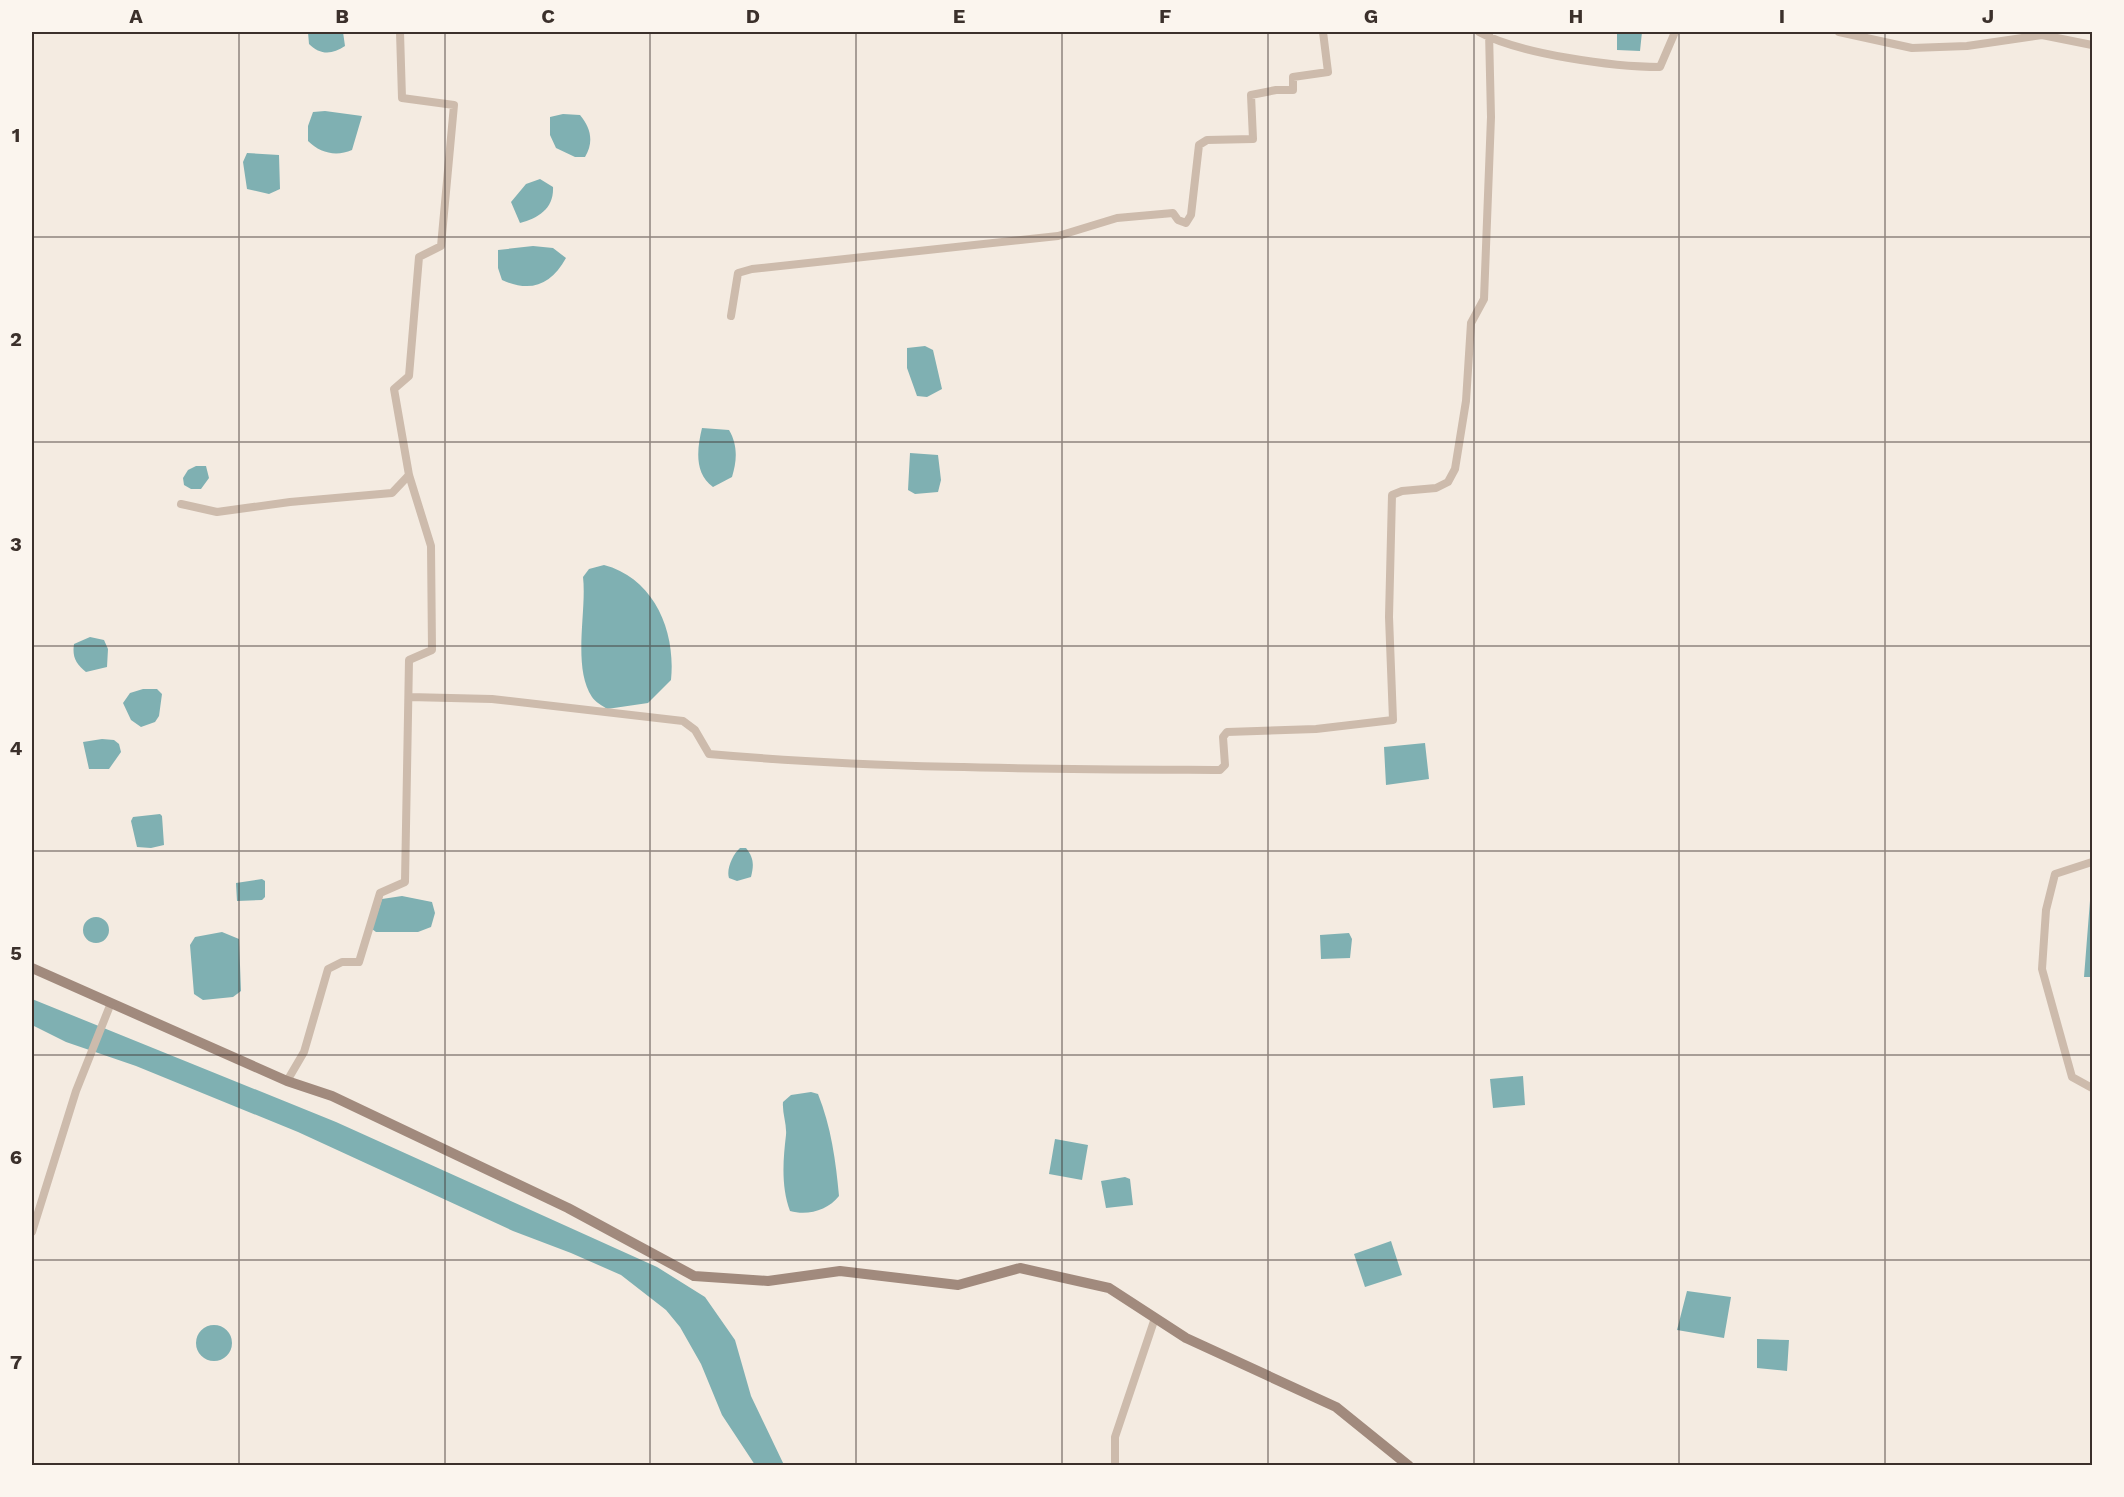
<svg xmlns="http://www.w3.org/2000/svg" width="2124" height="1497" font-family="'Work Sans',sans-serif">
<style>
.water{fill:#7fb0b2}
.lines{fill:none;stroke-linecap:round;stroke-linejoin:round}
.street{stroke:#cdbbac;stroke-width:8}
.secondary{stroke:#a18a7d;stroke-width:10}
.grid{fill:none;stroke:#3b302b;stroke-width:1.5;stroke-opacity:0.55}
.neatline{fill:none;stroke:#3b302b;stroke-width:2}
.grid-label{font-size:20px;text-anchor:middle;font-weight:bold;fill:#3b302b}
</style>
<rect width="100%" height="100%" fill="#f4ebe1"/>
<!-- water -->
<path class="water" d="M308,32H343L345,46C332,55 320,55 309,44Z
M1617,32H1642L1640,51L1617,50Z
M325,111L362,116L352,150C336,157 320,153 308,141V126L313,112Z
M563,114L580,115C591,128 594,142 585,157H575L556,148L550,135V117Z
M247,153L279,155L280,189L269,194L247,189L243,162Z
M540,179L553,187C554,208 539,218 520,223L511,202L526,184Z
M533,246L553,248L566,258C551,285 531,293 502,280L498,268V250Z
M925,346L933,350L942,389L927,397L917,396L907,368V348Z
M702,428L729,430C738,445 737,461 732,477L713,487C694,473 697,449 702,428Z
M910,453L938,455L941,480L938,492L915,494L908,490Z
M196,466H206L209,478L201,489H191L184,485L183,478L188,470Z
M604,565C654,578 676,631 671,680L648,703L607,709C603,706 595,702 592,697C572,667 587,611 583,577L589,569Z
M90,637L104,640L108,649L107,667L86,672C76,664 72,657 74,644Z
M143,689H157L162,694L159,716L155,722L141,727L131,720L123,703L130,693Z
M102,739L114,740L119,744L121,752L109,769H89L83,742Z
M1425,743L1429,779L1386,785L1384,747Z
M160,814L162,816L164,845L151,848L137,847L131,821L133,817Z
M740,848H746C754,858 754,865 751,877L737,881L729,878C726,869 733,854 740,848Z
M262,879L265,881V897L262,900L237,901L236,883Z
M2091,888H2092V977H2084Z
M402,896L432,902L435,913L431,927L418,932H376L372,929L382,899Z
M83 930a13 13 0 1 1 26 0a13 13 0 1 1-26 0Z
M222,932L239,939L241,991L233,997L203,1000L194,994L190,945L195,937Z
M1349,933L1352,939L1350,958L1321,959L1320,935Z
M32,999L336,1122L657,1267L705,1297L735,1340L751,1396L784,1465H755L722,1415L701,1364L680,1327L666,1310L621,1275L571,1253L513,1231L298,1132L136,1066L66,1042L32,1025Z
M1523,1076L1525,1105L1493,1108L1490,1079Z
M811,1092L818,1094C831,1126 836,1162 839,1196C828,1210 808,1216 790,1211C781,1187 783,1160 786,1135C787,1124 782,1113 783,1102L791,1095Z
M1055,1139L1088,1145L1082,1180L1049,1174Z
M1125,1177L1130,1179L1133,1205L1106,1208L1101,1181Z
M1391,1241L1402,1275L1365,1287L1354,1254Z
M1687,1291L1731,1297L1724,1338L1677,1330Z
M196 1343a18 18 0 1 1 36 0a18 18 0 1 1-36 0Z
M1757,1339L1789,1340L1787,1371L1757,1368Z"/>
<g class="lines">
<!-- street -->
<path class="street" d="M1479,32C1519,54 1614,67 1660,67L1675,32
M1839,32L1912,48L1967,46L2042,35L2092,45
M731,316L738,273L752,269L1058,236L1117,218L1173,213L1178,220L1186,223L1191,215L1199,145L1207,140L1253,139L1251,95L1276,90H1293V77L1328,72L1323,32
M181,504L217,512L290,502L392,493L409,475
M409,697L492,699L683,721L695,730L709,754C879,769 1050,769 1220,770L1225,765L1223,737L1227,732L1316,729L1393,720L1389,617L1392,495L1402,491L1436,488L1448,482L1455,469L1466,401L1471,323L1484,299L1491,117L1489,32
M2092,862L2055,874L2046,910L2042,969L2072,1077L2092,1088
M287,1081L304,1052L328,969L342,962H359L380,893L405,882L409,660L432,650L431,546L409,475L394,389L409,376L419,257L441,246L454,105L402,98L400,32
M32,1232L76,1091L111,1003
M1115,1466V1437L1155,1318"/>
<!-- secondary -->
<path class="secondary" d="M32,968L287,1081L332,1096L568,1208L694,1276L768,1281L840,1271L958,1285L1020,1268L1109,1288L1186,1338L1336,1407L1409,1466"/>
</g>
<!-- grid -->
<path class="grid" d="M239,32V1466M445,32V1466M650,32V1466M856,32V1466M1062,32V1466M1268,32V1466M1474,32V1466M1679,32V1466M1885,32V1466M32,237H2092M32,442H2092M32,646H2092M32,851H2092M32,1055H2092M32,1260H2092"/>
<!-- border -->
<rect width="2124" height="1497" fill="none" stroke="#fbf5ee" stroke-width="66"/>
<rect x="33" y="33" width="2058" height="1431" class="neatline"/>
<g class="grid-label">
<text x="136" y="23">A</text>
<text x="342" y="23">B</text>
<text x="548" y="23">C</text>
<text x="753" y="23">D</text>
<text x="959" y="23">E</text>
<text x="1165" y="23">F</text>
<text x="1371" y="23">G</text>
<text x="1576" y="23">H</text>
<text x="1782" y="23">I</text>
<text x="1988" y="23">J</text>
<text x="16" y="142">1</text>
<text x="16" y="346">2</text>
<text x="16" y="551">3</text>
<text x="16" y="755">4</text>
<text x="16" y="960">5</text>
<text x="16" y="1164">6</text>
<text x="16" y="1369">7</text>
</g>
</svg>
